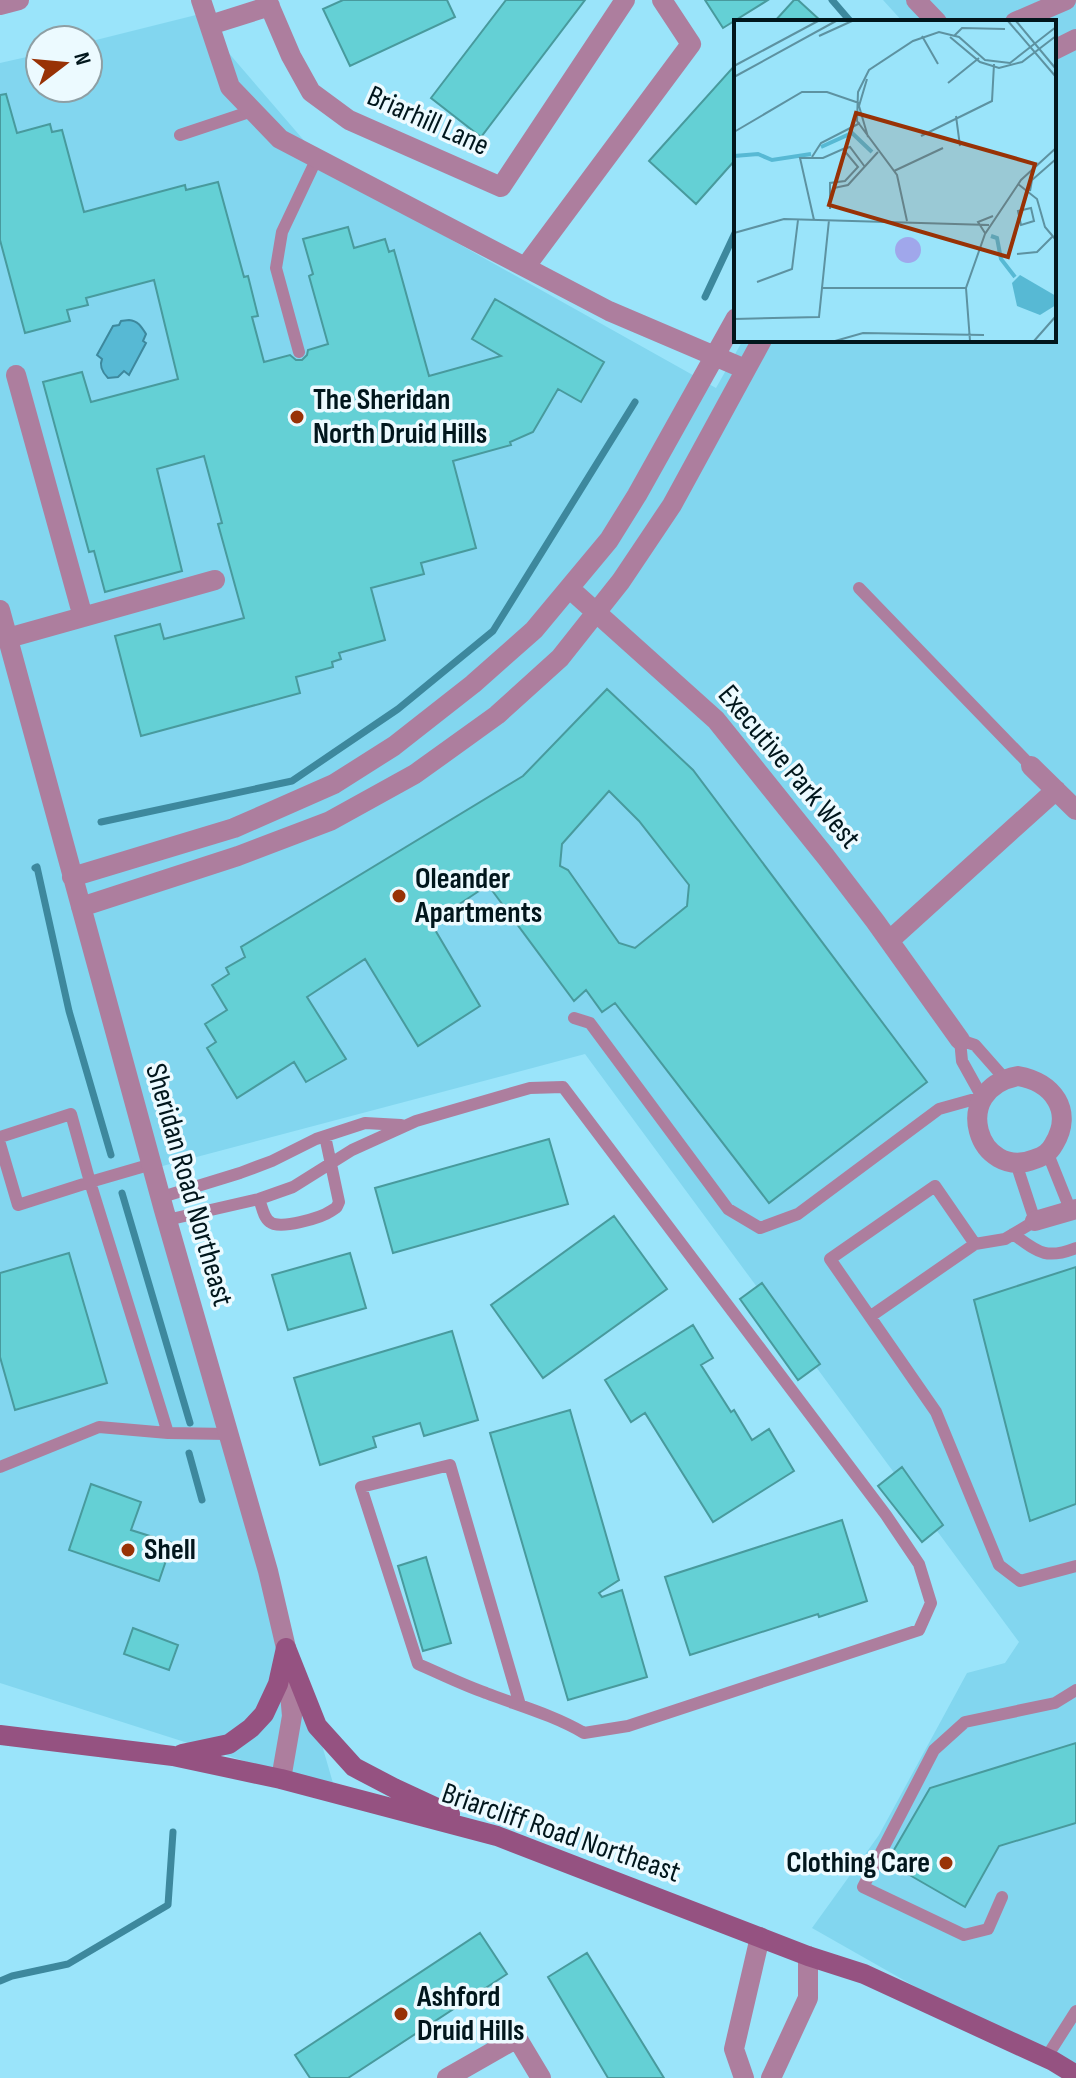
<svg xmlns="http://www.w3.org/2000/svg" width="1076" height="2078" font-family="'Sofia Sans Condensed',sans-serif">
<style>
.built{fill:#82d6ef}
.water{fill:#57b9d4;stroke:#3d889d;stroke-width:2}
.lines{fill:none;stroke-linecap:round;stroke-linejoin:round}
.stream{stroke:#3d889d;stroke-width:7}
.building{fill:#64d0d5;stroke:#489a9d;stroke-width:2;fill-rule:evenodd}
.lane{stroke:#ad7e9e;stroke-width:12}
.street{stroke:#ad7e9e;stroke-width:20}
.secondary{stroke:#955281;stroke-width:20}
.poi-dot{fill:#983206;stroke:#ecfaff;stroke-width:3}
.labels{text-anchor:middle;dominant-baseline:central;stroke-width:7;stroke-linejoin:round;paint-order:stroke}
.street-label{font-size:30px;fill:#01161c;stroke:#ecfaff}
.poi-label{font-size:30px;font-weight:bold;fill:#01161c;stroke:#ecfaff;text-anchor:start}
.inset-river{fill:none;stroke:#57b9d4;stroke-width:4}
.inset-road{fill:none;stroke:#5d92a1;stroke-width:2}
.view{fill:#983206;fill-opacity:0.15;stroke:#983206;stroke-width:4}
.inset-edge{fill:none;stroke:#01161c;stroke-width:4}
</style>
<rect width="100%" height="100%" fill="#9ae4fa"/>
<!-- built -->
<path class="built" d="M883,0H1076V2078L812,1928L879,1835L967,1673L1005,1663L1019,1642L585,1054L155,1168L335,1790L0,1683V63L40,54V88H88V42L196,15L332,173L716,388L743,340H1054V22H903Z"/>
<!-- water -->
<path class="water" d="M129,320C138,321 141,326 146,334L143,341L146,343L129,375L124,371L118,377L108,378C102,372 99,366 102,359L97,355L113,326L119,325L121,321Z"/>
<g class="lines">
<!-- stream -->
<path class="stream" d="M832,0L851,22
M705,297L736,231
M101,822L292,781L398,709L493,631L635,402
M35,868L37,867L69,1011L111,1155
M122,1193L190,1423
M189,1453L202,1500
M0,1981L12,1976L68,1964L168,1905L173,1832"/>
</g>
<!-- building -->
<path class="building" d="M343,0H447L455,17L350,66L323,9Z
M506,0H585L481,137L431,98Z
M705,0H768L723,28Z
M794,0H798L822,22H774Z
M736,64V159L696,204L649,161Z
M6,94L17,133L50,124L52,132L62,130L84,212L185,185L186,190L218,182L244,277L248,276L258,316L252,317L264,362L290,355L296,360H302L307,355L308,350L328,344L309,276L313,274L303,239L348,227L354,248L385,239L389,252L394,250L429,376L501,356L472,339L495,299L604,362L581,402L558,389L533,432L510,442L511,445L453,461L476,548L421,563L424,574L371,588L385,640L339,653L341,659L332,662L333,667L296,677L300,693L141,736L115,636L160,624L164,639L244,618L218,524L222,523L204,456L157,469L182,571L105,592L94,551L89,552L43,382L82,372L91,402L178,379L154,280L86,298L88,305L67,310L70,321L25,333L0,240V95Z
M607,689L693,770L927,1082L769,1203L615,1003L602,1012L586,990L574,1001L488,885L431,923L480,1006L418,1046L365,959L307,997L346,1059L306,1082L294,1062L237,1098L207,1048L216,1042L205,1024L227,1010L212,985L229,974L226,968L245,957L241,947L523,776ZM609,791L639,821L689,885L687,906L635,948L619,943L568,870L560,866L562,844Z
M549,1139L568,1204L393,1253L375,1188Z
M614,1216L667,1289L543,1378L491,1305Z
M69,1253L107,1383L15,1410L0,1357V1273Z
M350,1253L366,1308L288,1330L272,1275Z
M1076,1267V1504L1030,1521L974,1300Z
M762,1283L820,1364L798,1380L740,1299Z
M693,1325L713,1358L701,1365L731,1412L734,1410L752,1440L769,1429L794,1471L713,1522L645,1413L631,1422L605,1380Z
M452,1331L478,1420L424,1436L420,1423L373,1437L376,1447L320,1465L294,1378Z
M570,1410L619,1580L599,1593L602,1597L622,1590L647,1677L568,1700L490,1433Z
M902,1467L943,1525L922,1542L878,1486Z
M91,1484L141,1502L131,1530L172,1543L159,1581L69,1550Z
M842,1520L867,1601L819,1617L818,1614L690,1655L665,1577Z
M426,1557L451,1643L423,1651L398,1566Z
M133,1628L178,1645L169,1670L124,1654Z
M1076,1743V1823L999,1846L965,1907L887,1862L930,1788Z
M480,1933L507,1974L348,2078H310L295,2055Z
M587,1953L664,2078H608L548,1977Z"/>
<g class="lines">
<!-- lane -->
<path class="lane" d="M180,135L252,111
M299,352L276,268L282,232L317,158
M859,588L1031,766
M574,1018L590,1023L728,1209L760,1228L798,1214L939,1109L982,1097L962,1061L960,1040L975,1045L1005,1079
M0,1137L71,1114L90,1182L18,1205L0,1144
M1048,1154L1070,1209
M152,1164L90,1182L168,1433L228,1434
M162,1197L240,1173L272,1161L316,1139L365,1123L401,1125
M259,1199C262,1206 263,1217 270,1222C279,1230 321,1218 331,1211C337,1207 336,1209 339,1202L325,1136
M167,1220L259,1199L293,1187L352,1150L416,1121L530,1088L563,1087L886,1515L919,1564L931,1603L919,1630L628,1726L584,1733C553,1715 520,1706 486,1693C463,1685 441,1674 418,1664L361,1487L450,1465L520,1705
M1013,1234C1038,1252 1045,1260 1076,1248
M975,1244L1005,1239L1035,1221L1016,1163
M871,1316L975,1244L935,1186L830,1259L936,1412L999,1565L1020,1581L1076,1566
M0,1467L99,1427L168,1433
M1002,1897L988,1929L964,1935L863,1887L934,1750L965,1722L1055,1703L1076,1690
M1046,2058L1076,2011"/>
<!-- street -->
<path class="street" d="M201,0L230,87L280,139L609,311L745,369
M267,0L291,56L311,92L349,120L501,187L625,0
M916,0L937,22
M0,5L19,0
M1015,22L1066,0
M210,25L270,6
M1054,50L1076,39
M526,266L691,44L662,0
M16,375L83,617
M569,588L716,720L826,857L875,921L960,1040
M0,610L164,1210L268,1571L286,1648L292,1716L281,1779
M8,638L215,580
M1031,766L1076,810
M72,877L234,828L334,784L394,746L473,684L534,630L609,540L637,495L736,318
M81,907L238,856L330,821L415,774L497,715L560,658L621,581L672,505L762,340
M890,940L1056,790
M1018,1076C1053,1082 1074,1111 1054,1144C1049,1153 1044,1156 1035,1159C978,1182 948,1089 1018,1076Z
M1035,1221L1076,1209
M447,2078L517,2038L541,2078
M744,2078L734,2049L760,1937
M771,2078L808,1998V1956"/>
<!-- secondary -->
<path class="secondary" d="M286,1648L317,1726L354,1767L394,1788L450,1814
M0,1735L173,1756L281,1779L497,1836L808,1956L864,1974L1053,2061L1076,2075
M182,1754L229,1744L251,1728L264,1714L278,1684L286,1648"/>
</g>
<!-- markers -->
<g class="poi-dot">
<circle cx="297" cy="417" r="8"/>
<circle cx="399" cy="896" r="8"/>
<circle cx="128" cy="1550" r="8"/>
<circle cx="946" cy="1863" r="8"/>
<circle cx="401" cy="2014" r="8"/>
</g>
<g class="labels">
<!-- street labels -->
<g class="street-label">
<text transform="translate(428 121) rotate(24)">Briarhill Lane</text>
<text transform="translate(789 767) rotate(50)">Executive Park West</text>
<text transform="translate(189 1185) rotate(74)">Sheridan Road Northeast</text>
<text transform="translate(561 1833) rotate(19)">Briarcliff Road Northeast</text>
</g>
<!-- poi labels -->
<g class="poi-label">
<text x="313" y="400">The Sheridan<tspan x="313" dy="34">North Druid Hills</tspan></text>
<text x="415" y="879">Oleander<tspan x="415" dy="34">Apartments</tspan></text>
<text x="144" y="1550">Shell</text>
<text x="930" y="1863" text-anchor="end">Clothing Care</text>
<text x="417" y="1997">Ashford<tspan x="417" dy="34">Druid Hills</tspan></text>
</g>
</g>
<!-- overview -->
<g transform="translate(734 20)">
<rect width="322" height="322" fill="#9ae4fa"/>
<path d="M161 230a13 13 0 1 1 26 0a13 13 0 1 1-26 0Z" fill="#a0a7eb"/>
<path d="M286,255L322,276V285L306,295L283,286L278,263Z" fill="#57b9d4"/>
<path class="inset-river" d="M87,127L118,113L138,132M0,136L24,134L38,140L77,134M257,216L263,218L267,239L281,257"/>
<path class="inset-road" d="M274,1L322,57M282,1L322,49M85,16L118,1M188,16L204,44M220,16L228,8L271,9M216,17L246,42L265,48L288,42L322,16M0,46L84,1M0,57L102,1M133,59L125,86L134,117M214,63L245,38M222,96L226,126M0,112L68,72H93L125,83M187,116L258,81L260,44M109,129L116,127L131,147M78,137L87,123L126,103M160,151L209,128M284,164L303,179L311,207L322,220M100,168L114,165L144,132M296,171L298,160L322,139M297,188L300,201L287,205L284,191ZM80,200L66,138H89L109,129L124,147L111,161L96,163V189M173,201L163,155L123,101L124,72L135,50L179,21L205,12L225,17L251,40L276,43L322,7M0,213L50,199L255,205M251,213L244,202L259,196M283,234L303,232L318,217M23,262L58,249L64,200M87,268H232M0,299L85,297L95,200M101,321L129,313L250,315M236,321L232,268L251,214L287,160L322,128M300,321L322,296"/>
<path class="view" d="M122,93L301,144L274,237L95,185Z"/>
<rect width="322" height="322" class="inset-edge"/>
</g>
<!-- north arrow -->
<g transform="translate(64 64) rotate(74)"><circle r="38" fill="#ecfaff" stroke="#8e9fa4" stroke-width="2"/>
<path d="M0-6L14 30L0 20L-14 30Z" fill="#983206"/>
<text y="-12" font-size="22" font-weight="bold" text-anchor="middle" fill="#01161c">N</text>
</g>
</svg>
